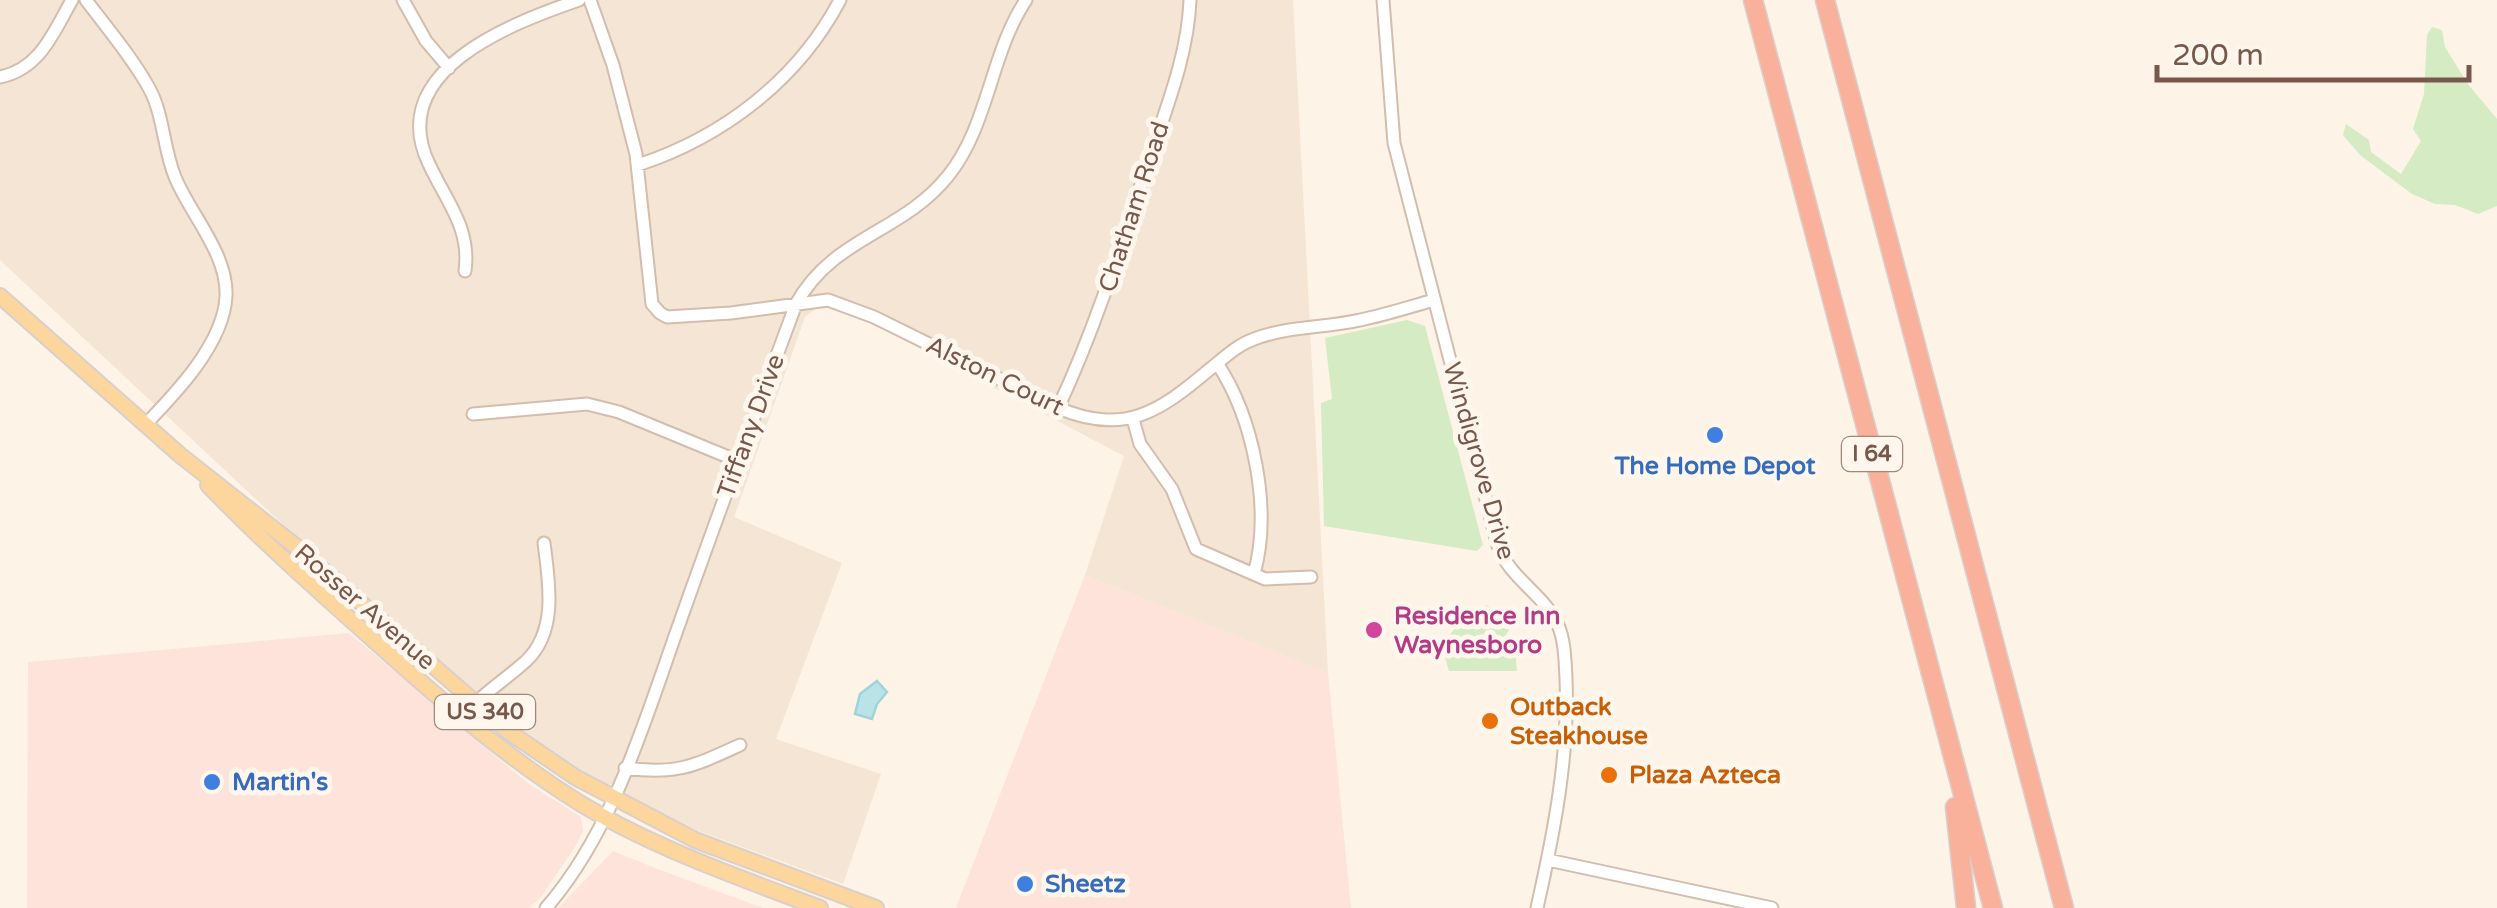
<svg xmlns="http://www.w3.org/2000/svg" width="2497" height="908" font-family="'Varela Round',sans-serif">
<style>
.residential{fill:#f5e5d4}
.commercial{fill:#fde3da}
.green{fill:#d5ebc4}
.water{fill:#bae3e8;stroke:#a0d3da;stroke-width:2.5}
.lines{fill:none;stroke-linecap:round;stroke-linejoin:round}
.minor-casing{stroke:#d2bdae;stroke-width:15}
.major-casing{stroke:#d9d0cc;stroke-width:18}
.highway-casing{stroke:#d9d0cc;stroke-width:21}
.minor{stroke:#fff;stroke-width:11}
.major{stroke:#fdd69d;stroke-width:14}
.highway{stroke:#f9b19c;stroke-width:18}
.shop-dot{fill:#3f7fe0;stroke:#fff7ed;stroke-width:4}
.hotel-dot{fill:#d1479c;stroke:#fff7ed;stroke-width:4}
.food-dot{fill:#e8710a;stroke:#fff7ed;stroke-width:4}
.labels{text-anchor:middle;dominant-baseline:central;stroke-width:10;stroke-linejoin:round;paint-order:stroke}
.shield{fill:#fff7ed;stroke:#a0887b;stroke-width:2.5}
.shield-label{font-size:22px;font-weight:bold;fill:#78584a}
.street-label{font-size:25px;fill:#78584a;stroke:#fff7ed}
.shop-label{font-size:25px;font-weight:bold;fill:#366cbe;stroke:#fff7ed;text-anchor:start}
.hotel-label{font-size:25px;font-weight:bold;fill:#b23c85;stroke:#fff7ed;text-anchor:start}
.food-label{font-size:25px;font-weight:bold;fill:#c56008;stroke:#fff7ed;text-anchor:start}
</style>
<rect width="100%" height="100%" fill="#fdf3e6"/>
<!-- residential -->
<path class="residential" d="M0,0H1293L1328,673L1085,575L1124,456L828,300L805,317L734,517L842,563L776,739L881,774L843,884L612,799L474,703L0,260Z"/>
<!-- commercial -->
<path class="commercial" d="M1085,575L1328,673L1351,908H956Z
M349,633L529,784L581,817L583,831L575,847L541,897L529,908H27L28,662Z
M613,851L655,868L763,908H558Z"/>
<!-- green -->
<path class="green" d="M2432,27L2442,30L2445,47L2468,84L2497,119V206L2478,214L2455,205L2435,204L2412,194L2360,155L2343,135L2346,124L2369,140L2371,152L2401,174L2421,141L2413,129L2424,94L2427,35Z
M1407,320L1425,326L1483,545L1477,551L1324,526L1321,403L1332,399L1325,338Z
M1487,605L1510,629L1505,636L1515,648L1517,671H1449L1442,647C1452,629 1467,613 1487,605Z"/>
<!-- water -->
<path class="water" d="M877,681L887,692L877,704L872,719L855,714L860,694Z"/>
<g class="lines">
<defs>
<path id="minor" d="M86,0C107,28 132,57 149,88C164,115 163,148 175,177C190,214 228,254 226,296C224,343 176,393 145,425
M403,0L426,41L449,68
M590,0L613,65L636,154L652,304L660,313L667,317L731,313L828,300L874,317L1058,408C1125,436 1159,412 1210,369C1224,358 1237,345 1254,339C1288,326 1325,328 1360,320C1385,315 1409,307 1434,300
M1383,0L1394,143L1498,546C1510,579 1544,594 1558,625C1565,641 1565,661 1566,678C1569,757 1554,832 1537,908
M0,77C40,69 53,33 72,0
M638,165C723,137 798,80 840,0
M465,271C471,228 446,201 429,164C384,71 512,23 579,0
M1217,363C1254,419 1272,510 1254,574
M1058,408C1095,329 1121,246 1148,163C1165,111 1188,56 1190,0
M473,414L587,404L619,412L738,461
M1133,419L1140,444L1172,489L1196,549L1265,579L1311,577
M462,718C480,695 504,681 526,661C558,631 549,582 544,543
M625,768C677,775 694,766 740,745
M1548,860L1772,908
M546,908C615,829 646,716 681,619C718,514 757,409 796,304C834,236 901,234 948,176C989,125 990,54 1026,0"/>
<path id="major" d="M0,296L180,455L298,548L509,732L575,777L695,840L876,908
M208,485C259,538 314,587 369,636C437,697 505,757 583,805C657,849 740,878 820,908"/>
<path id="highway" d="M1753,0L1993,908
M1825,0L2064,908
M1955,807L1966,908"/>
</defs>
<!-- minor casing -->
<use href="#minor" class="minor-casing"/>
<!-- major casing -->
<use href="#major" class="major-casing"/>
<!-- highway casing -->
<use href="#highway" class="highway-casing"/>
<!-- minor -->
<use href="#minor" class="minor"/>
<!-- major -->
<use href="#major" class="major"/>
<!-- highway -->
<use href="#highway" class="highway"/>
</g>
<!-- markers -->
<g class="shop-dot">
<circle cx="1715" cy="435" r="10"/>
<circle cx="212" cy="782" r="10"/>
<circle cx="1025" cy="884" r="10"/>
</g>
<circle class="hotel-dot" cx="1374" cy="630" r="10"/>
<g class="food-dot">
<circle cx="1490" cy="721" r="10"/>
<circle cx="1609" cy="775" r="10"/>
</g>
<g class="labels">
<!-- shield labels -->
<g class="shield">
<rect x="1842" y="437" width="60" height="34" rx="8"/>
<rect x="435" y="695" width="100" height="34" rx="8"/>
</g>
<g class="shield-label">
<text x="1872" y="454">I 64</text>
<text x="485" y="712">US 340</text>
</g>
<!-- street labels -->
<g class="street-label">
<text transform="translate(1134 207) rotate(-72)">Chatham Road</text>
<text transform="translate(995 376) rotate(26)">Alston Court</text>
<text transform="translate(751 426) rotate(-70)">Tiffany Drive</text>
<text transform="translate(1479 461) rotate(74)">Windigrove Drive</text>
<text transform="translate(365 607) rotate(41)">Rosser Avenue</text>
</g>
<!-- shop labels -->
<g class="shop-label">
<text x="1715" y="466" text-anchor="middle">The Home Depot</text>
<text x="232" y="782">Martin's</text>
<text x="1045" y="884">Sheetz</text>
</g>
<!-- hotel labels -->
<g class="hotel-label">
<text x="1394" y="616">Residence Inn<tspan x="1394" dy="29">Waynesboro</tspan></text>
</g>
<!-- food labels -->
<g class="food-label">
<text x="1510" y="707">Outback<tspan x="1510" dy="29">Steakhouse</tspan></text>
<text x="1629" y="775">Plaza Azteca</text>
</g>
</g>
<!-- scale -->
<path d="M2157 65v15h312v-15" fill="none" stroke="#78584a" stroke-width="5"/>
<text x="2172" y="65" font-size="30" fill="#78584a" stroke="#fff7ed" stroke-width="8" paint-order="stroke">200 m</text>
</svg>
